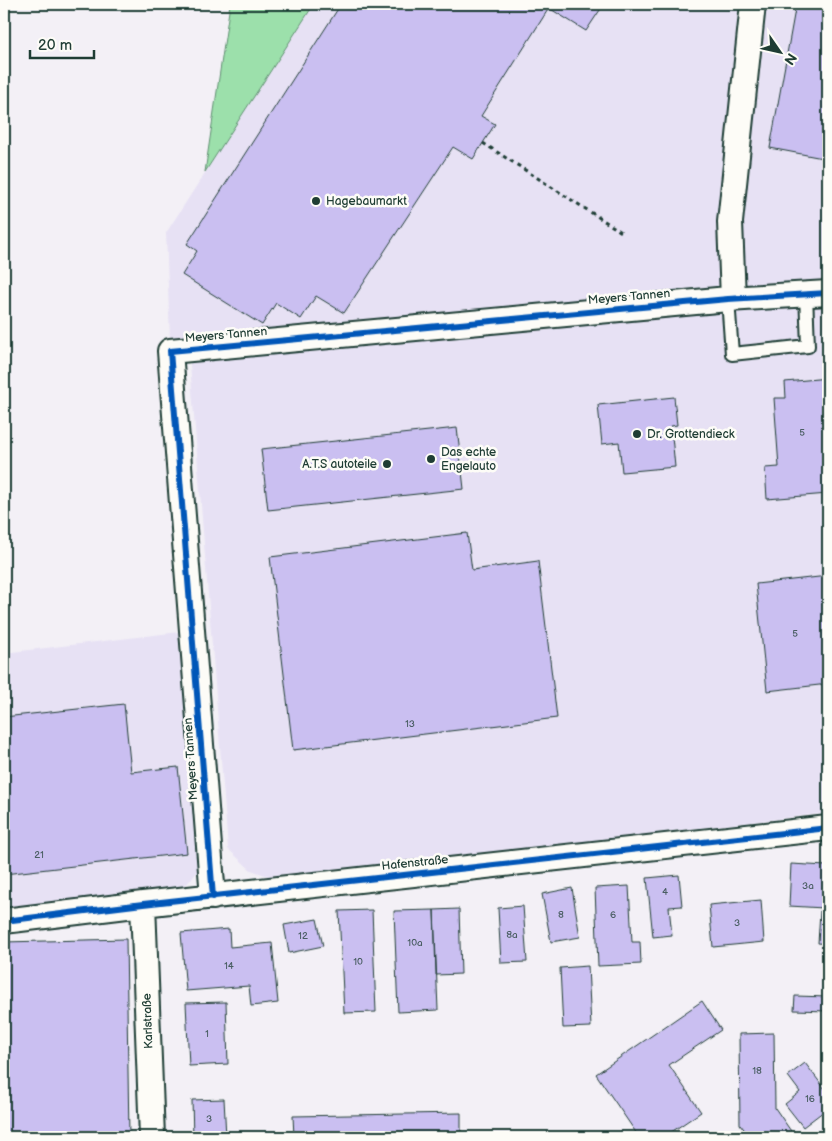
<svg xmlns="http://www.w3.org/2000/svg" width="832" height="1141" font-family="'Balsamiq Sans',sans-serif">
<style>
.built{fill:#e7e1f4}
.green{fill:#9ce0ab;stroke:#5e8e70}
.building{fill:#cabff1;stroke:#1f3d34}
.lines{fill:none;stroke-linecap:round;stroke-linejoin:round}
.lane-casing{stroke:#1f3d34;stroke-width:16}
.street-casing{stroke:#1f3d34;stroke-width:28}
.path{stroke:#1f3d34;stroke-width:3;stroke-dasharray:4 4;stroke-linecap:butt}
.lane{stroke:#fdfcf7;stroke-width:12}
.street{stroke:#fdfcf7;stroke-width:24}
.cycleway-casing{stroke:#fdfcf7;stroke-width:9}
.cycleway{stroke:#0057b8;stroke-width:6}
.poi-dot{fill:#1f3d34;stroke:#fdfcf7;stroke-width:2}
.labels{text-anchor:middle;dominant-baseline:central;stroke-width:5;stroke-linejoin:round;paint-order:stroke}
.number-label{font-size:10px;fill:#4a5e63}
.poi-label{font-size:12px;fill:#1f3d34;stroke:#fdfcf7;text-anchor:start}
.street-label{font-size:12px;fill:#1f3d34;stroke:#fdfcf7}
</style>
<rect width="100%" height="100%" fill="#f3f0f6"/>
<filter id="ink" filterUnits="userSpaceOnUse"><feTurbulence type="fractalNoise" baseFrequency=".02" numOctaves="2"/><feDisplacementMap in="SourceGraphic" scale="10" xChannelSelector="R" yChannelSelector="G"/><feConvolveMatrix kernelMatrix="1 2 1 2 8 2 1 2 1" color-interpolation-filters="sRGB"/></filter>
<g filter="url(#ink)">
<!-- built -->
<path class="built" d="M314,4H828V813L297,875L271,877L251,870L228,849L188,339H170L166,233Z
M179,632L201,868L176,896L4,914V653Z"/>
<!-- green -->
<path class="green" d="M230,4H314L205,172Z"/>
<!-- building -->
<path class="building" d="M341,4H604L586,31L549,8L481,116L495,124L473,159L453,147L344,313L316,296L301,319L276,303L262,325L182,275L197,251L187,244Z
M796,4H828V159L770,148Z
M828,378V494L767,499L765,468L779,467L774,398H786L785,382Z
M674,397L677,425L671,426L675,467L622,472L619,442L602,444L598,405Z
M457,428L464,489L268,510L261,449Z
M467,533L472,570L538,561L557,718L293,750L270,557Z
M828,576V684L767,691L756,584Z
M124,704L131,772L178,767L187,853L4,874V717Z
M791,864L826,866L824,908L789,906Z
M679,875L682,906L669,907L672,935L653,937L647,878Z
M629,886L632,942H640L641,964L598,966L595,888Z
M572,888L580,937L551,942L542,894Z
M761,900L764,942L713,947L709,905Z
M523,906L527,962L501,963L498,908Z
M459,909L461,974L436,975L434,910Z
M372,910L376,1012L344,1013L339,911Z
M434,910L438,1010L398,1012L394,911Z
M820,911L828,912V944L818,943Z
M317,919L323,946L289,953L284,925Z
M229,929L230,947L272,943L278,1003L251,1006L249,986L186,991L181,933Z
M126,939L129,1137H4V942Z
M588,966L591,1027L563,1028L560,968Z
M795,996L828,997V1011L794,1010Z
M702,1001L721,1030L669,1065L701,1112L664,1137H639L596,1074Z
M226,1002L228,1064L189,1066L186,1003Z
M774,1033L775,1108L795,1137H750L740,1124L739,1034Z
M805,1063L828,1093V1108L803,1127L785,1104L800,1092L788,1076Z
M224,1099L226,1137H193L192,1100Z
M461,1113V1137H294L293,1116Z"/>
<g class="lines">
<defs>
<path id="lane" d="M728,299L732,354L808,346L806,294"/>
<path id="street" d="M733,299L730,222L753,4
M213,897L170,351L728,299L828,293
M143,904L152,1137
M4,921L143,904L828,828"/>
</defs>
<!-- lane casing -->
<use href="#lane" class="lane-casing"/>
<!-- street casing -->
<use href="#street" class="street-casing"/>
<!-- path -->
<path class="path" d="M483,143L623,233"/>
<!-- lane -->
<use href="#lane" class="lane"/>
<!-- street -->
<use href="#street" class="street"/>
<defs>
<path id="cycleway" d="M213,897L170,351L728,299L828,293
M4,921L143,904L828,828"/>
</defs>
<!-- cycleway casing -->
<use href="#cycleway" class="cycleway-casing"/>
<!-- cycleway -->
<use href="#cycleway" class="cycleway"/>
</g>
</g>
<!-- markers -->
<g class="poi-dot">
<circle cx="316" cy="201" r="5"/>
<circle cx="637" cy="434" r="5"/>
<circle cx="431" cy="459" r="5"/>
<circle cx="387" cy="464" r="5"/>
</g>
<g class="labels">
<!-- number labels -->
<g class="number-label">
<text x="802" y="433">5</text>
<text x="795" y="634">5</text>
<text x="410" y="724">13</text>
<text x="39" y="855">21</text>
<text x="808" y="886">3a</text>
<text x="665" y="892">4</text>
<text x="561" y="915">8</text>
<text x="613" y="915">6</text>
<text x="737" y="923">3</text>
<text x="512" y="935">8a</text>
<text x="303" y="936">12</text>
<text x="415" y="943">10a</text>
<text x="358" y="962">10</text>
<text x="229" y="966">14</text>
<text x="207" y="1034">1</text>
<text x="757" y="1071">18</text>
<text x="810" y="1099">16</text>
<text x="209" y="1119">3</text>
</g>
<!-- poi labels -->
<g class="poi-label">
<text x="326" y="201">Hagebaumarkt</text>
<text x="647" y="434">Dr. Grottendieck</text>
<text x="441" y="452">Das echte<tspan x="441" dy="14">Engelauto</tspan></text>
<text x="377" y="464" text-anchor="end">A.T.S autoteile</text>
</g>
<!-- street labels -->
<g class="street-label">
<text transform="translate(629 297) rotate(-5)">Meyers Tannen</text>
<text transform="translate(226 335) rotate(-5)">Meyers Tannen</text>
<text transform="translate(191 759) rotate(-94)">Meyers Tannen</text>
<text transform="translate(415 863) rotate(-6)">Hafenstraße</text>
<text transform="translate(148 1021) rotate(-92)">Karlstraße</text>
</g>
</g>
<!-- margin -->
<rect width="832" height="1141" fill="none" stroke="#fdfcf7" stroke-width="20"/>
<rect x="10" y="10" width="812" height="1121" fill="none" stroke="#1f3d34" stroke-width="2" filter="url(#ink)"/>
<!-- north arrow -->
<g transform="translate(780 52) rotate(124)" stroke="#fdfcf7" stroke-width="4" paint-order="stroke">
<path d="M0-4L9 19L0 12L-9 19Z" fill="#1f3d34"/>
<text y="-8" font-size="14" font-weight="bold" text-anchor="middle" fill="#1f3d34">N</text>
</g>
<!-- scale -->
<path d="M30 50v8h64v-8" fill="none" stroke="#1f3d34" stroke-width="2.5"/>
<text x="38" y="50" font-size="15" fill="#1f3d34" stroke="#fdfcf7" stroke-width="4" paint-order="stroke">20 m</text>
</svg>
